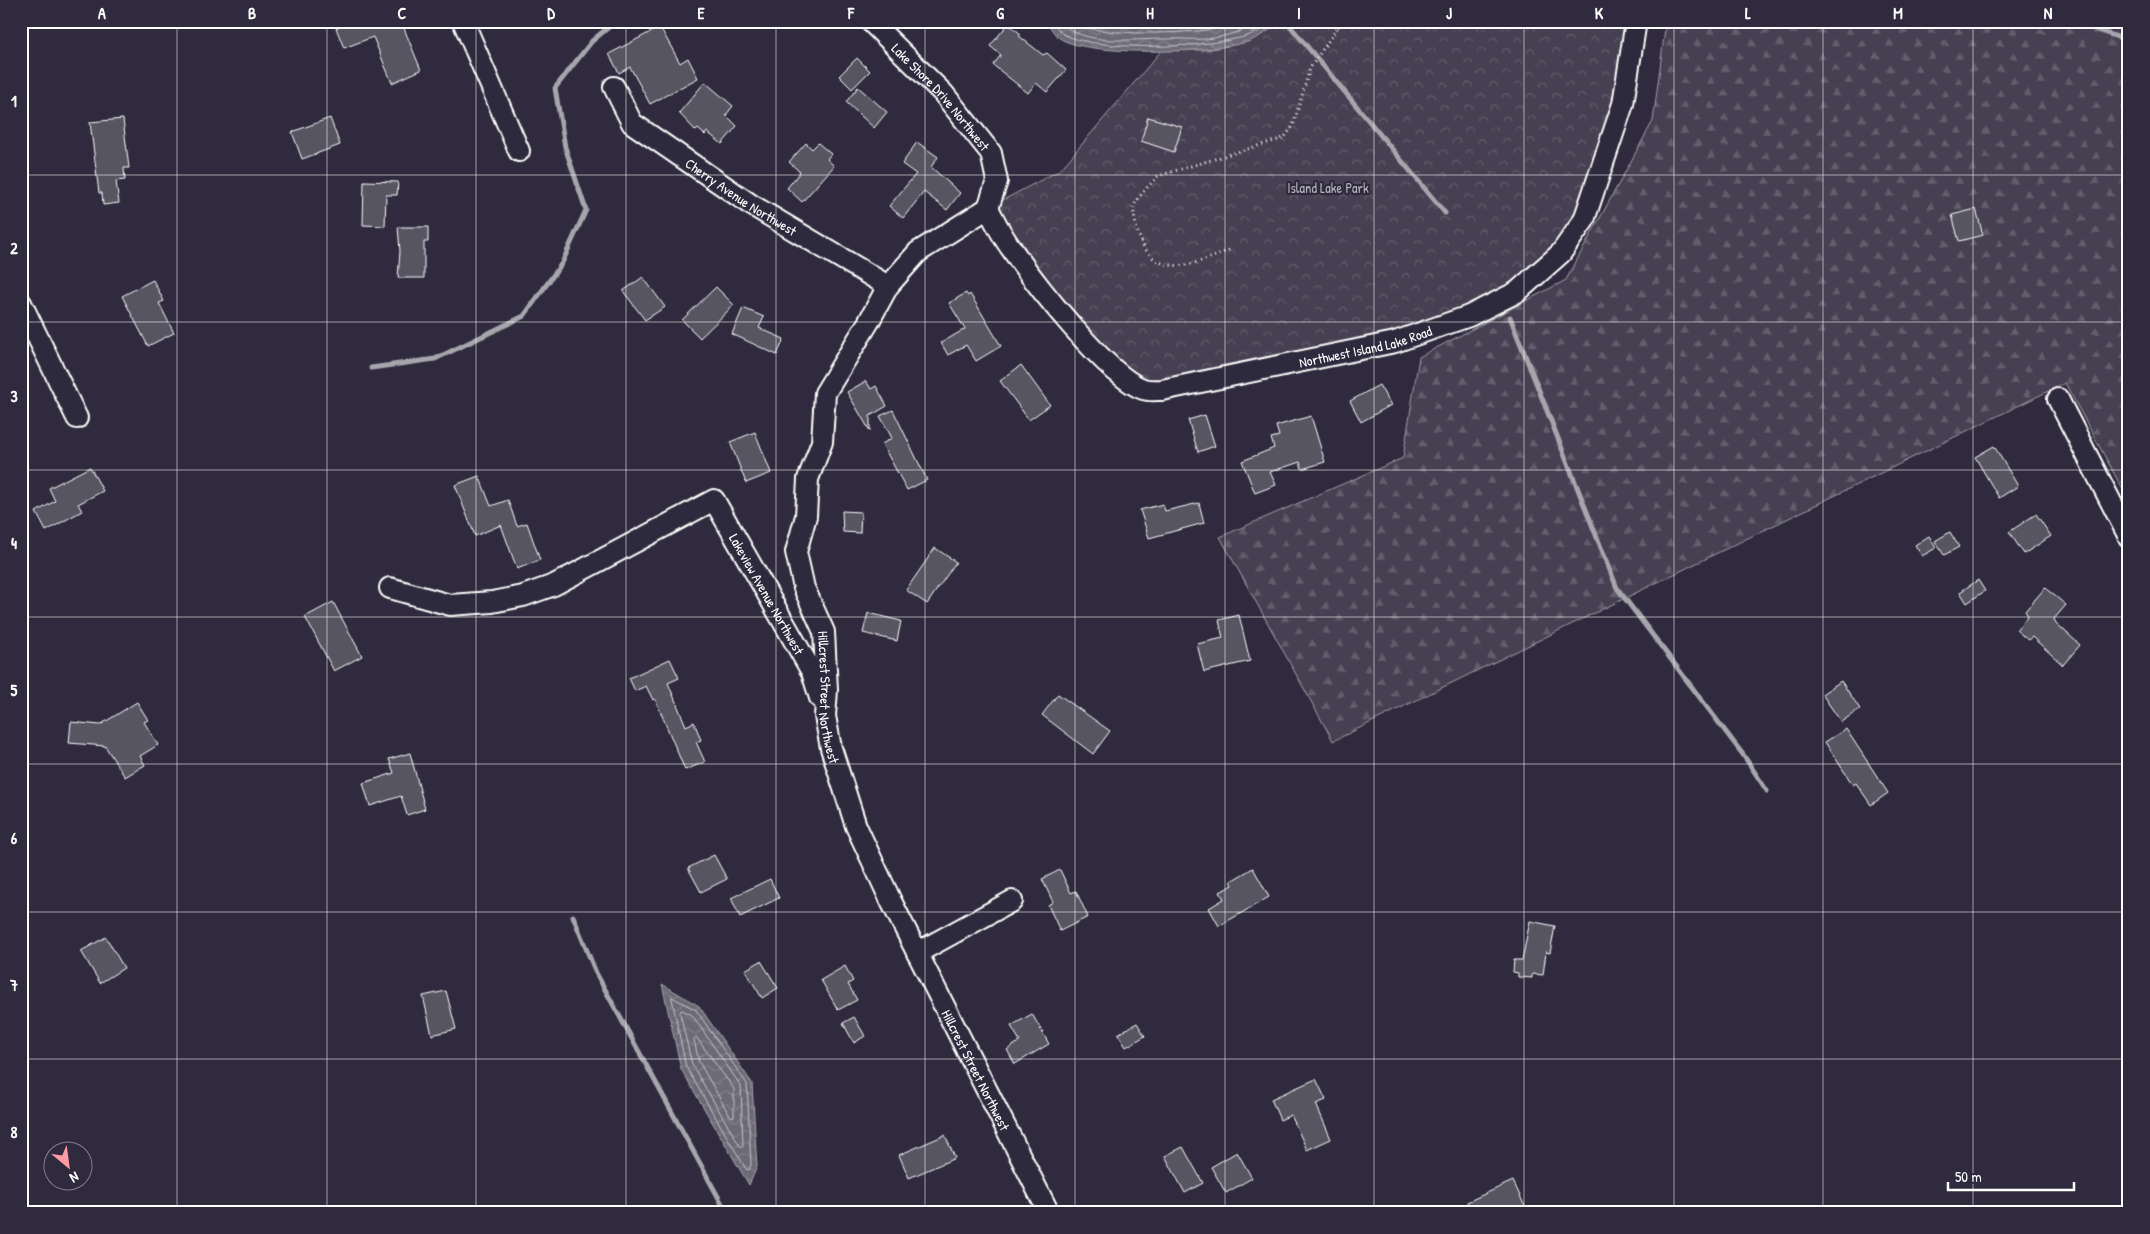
<svg xmlns="http://www.w3.org/2000/svg" width="2150" height="1234" font-family="'Patrick Hand',sans-serif">
<style>
.forest{fill:url(#forest-firs);stroke:#a2a0a8}
.park{fill:url(#park-crowns);stroke:#a2a0a8}
.water{fill:url(#water-waves);stroke:#a7a6ad}
.lines{fill:none;stroke-linecap:round;stroke-linejoin:round}
.shore{stroke:#c5c3c9;stroke-width:1}
.stream{stroke:#a7a6ad;stroke-width:5}
.building{fill:#595564;stroke:#fff}
.minor-casing{stroke:#fff;stroke-width:24}
.path{stroke:#fff;stroke-width:3;stroke-dasharray:1 4;stroke-linecap:butt}
.minor{stroke:#2f2a3d;stroke-width:20}
.grid{fill:none;stroke:#fff;stroke-width:1;stroke-opacity:0.55}
.labels{text-anchor:middle;dominant-baseline:central;stroke-width:4.5;stroke-linejoin:round;paint-order:stroke}
.street-label{font-size:14px;fill:#fff;stroke:#2f2a3d}
.park-label{font-size:14px;fill:#b5b3ba;stroke:#2f2a3d}
.neatline{fill:none;stroke:#fff;stroke-width:2}
.grid-label{font-size:16px;text-anchor:middle;font-weight:bold;fill:#fff}
</style>
<defs>
<pattern id="forest-firs" width="22" height="20" patternUnits="userSpaceOnUse" patternTransform="scale(1.25)"><rect width="22" height="20" fill="#464152"/><path d="M5 1l3.5 6h-7zM16 11l3.5 6h-7z" fill="#625e6c"/></pattern>
<pattern id="park-crowns" width="20" height="18" patternUnits="userSpaceOnUse" patternTransform="scale(1.25)"><rect width="20" height="18" fill="#464152"/><path d="M2 6a3 3 0 1 1 6 0M12 15a3 3 0 1 1 6 0" fill="none" stroke="#625e6c"/></pattern>
<pattern id="water-waves" width="16" height="10" patternUnits="userSpaceOnUse" patternTransform="scale(1.25)"><rect width="16" height="10" fill="#6d6a77"/><path d="M0 5q4-4 8 0t8 0" fill="none" stroke="#83808b"/></pattern>
</defs>
<rect width="100%" height="100%" fill="#2f2a3d"/>
<filter id="ink" filterUnits="userSpaceOnUse"><feTurbulence type="fractalNoise" baseFrequency=".02" numOctaves="2"/><feDisplacementMap in="SourceGraphic" scale="10" xChannelSelector="R" yChannelSelector="G"/><feConvolveMatrix kernelMatrix="1 2 1 2 8 2 1 2 1" color-interpolation-filters="sRGB"/></filter>
<g filter="url(#ink)">
<!-- forest -->
<path class="forest" d="M1666,21H2129V501L2065,383L1333,741L1220,537L1403,458L1419,357L1566,280L1653,121Z"/>
<!-- park -->
<path class="park" d="M1283,21H1636L1623,104L1561,253L1469,316L1162,390L1121,375L988,208L1060,170L1162,50H1207L1250,41Z"/>
<!-- water -->
<path class="water" d="M1046,21H1283C1273,27 1262,36 1250,41C1217,53 1090,57 1061,39C1055,36 1050,27 1046,21Z
M662,984L699,1006L752,1083L757,1167L749,1185L681,1069Z"/>
<g class="lines">
<!-- shore -->
<path class="shore" d="M1053,21C1056,26 1060,33 1065,35C1101,52 1208,48 1247,36C1256,33 1265,26 1273,21
M1061,21C1080,47 1134,39 1163,39C1177,38 1192,40 1206,39C1225,37 1244,31 1261,21
M1070,21C1092,39 1221,35 1246,21
M672,997L696,1010L747,1084L751,1165L749,1170L746,1169L686,1067Z
M682,1010L692,1015L741,1086L743,1147L740,1146L692,1065L680,1013Z
M696,1037L734,1089V1117L730,1116L699,1062L694,1040Z"/>
<!-- stream -->
<path class="stream" d="M1286,21L1445,213
M2071,21L2129,41
M1510,317L1617,588L1744,756L1767,791
M371,368L435,359L524,316L562,263L586,210L565,147L555,88L592,41L616,21
M573,916L596,973L727,1213"/>
</g>
<!-- building -->
<path class="building" d="M354,21H401L421,70L392,83L373,37L344,48L336,28Z
M1008,24L1021,34L1019,36L1043,55L1047,53L1066,70L1047,92L1036,83L1028,93L993,65L1001,55L990,46Z
M660,27L680,63L688,58L698,78L650,104L630,67L619,73L609,54Z
M857,58L870,71L852,89L839,76Z
M705,82L733,106L726,115L737,126L722,144L707,132L705,135L698,129L696,131L679,113Z
M858,87L887,112L874,128L846,102Z
M1148,117L1182,127L1174,152L1141,141Z
M330,118L340,145L302,159L292,132Z
M123,119L129,168H124L125,180L116,181L119,203L103,205L102,193H99L90,122Z
M917,142L938,157L931,167L960,193L947,210L924,192L903,218L889,206L916,174L902,164Z
M806,143L812,149L818,143L831,154L827,159L834,166L802,202L787,188L800,172L789,162Z
M364,181L398,182L397,195H386L385,226L363,225Z
M1976,209L1983,235L1959,241L1952,215Z
M398,227H428V242H424V278H398L400,251Z
M643,277L665,307L645,320L623,291Z
M153,280L164,301L159,303L174,333L148,346L122,296Z
M716,287L734,305L700,338L682,320Z
M966,293L968,296L970,294L978,307L1001,346L976,361L966,345L948,355L941,343L965,329L949,303Z
M743,308L764,317L759,328L784,339L777,355L732,334Z
M1021,365L1050,405L1029,420L1000,381Z
M866,381L871,389L876,386L887,406L870,416V431L847,392Z
M1379,385L1391,405L1361,422L1350,401Z
M893,410L927,480L907,490L882,444L892,438L880,416Z
M1205,415L1215,446L1198,452L1188,420Z
M1311,416L1325,462L1302,469L1300,462L1270,472L1276,485L1255,493L1242,461L1274,448L1271,438L1279,436L1276,426Z
M755,432L771,473L746,483L730,442Z
M1994,446L2018,486L1999,498L1975,457Z
M90,467L103,491L78,504L82,511L46,531L36,512L55,501L49,488Z
M479,476L491,506L508,500L517,526L527,523L540,560L517,569L501,525L475,536L455,485Z
M1199,503L1204,523L1149,538L1140,510L1163,504L1165,511Z
M842,511L861,512L860,533L843,532Z
M2036,514L2051,536L2024,554L2009,532Z
M1950,532L1959,547L1944,555L1935,541Z
M1929,536L1936,548L1922,556L1915,545Z
M935,548L956,562L927,604L906,590Z
M1978,580L1985,591L1967,603L1960,592Z
M2045,588L2066,605L2054,619L2056,623L2080,645L2063,665L2032,637L2028,640L2016,630L2028,616L2025,611Z
M333,602L362,656L334,671L305,617Z
M868,613L901,621L897,641L863,633Z
M1239,615L1250,661L1204,672L1197,644L1223,638L1219,620Z
M670,659L679,678L668,683L686,726L694,722L701,740L696,742L705,762L685,770L655,699L653,700L646,686L635,691L629,678Z
M1841,681L1860,709L1841,722L1822,694Z
M1058,694L1110,731L1093,754L1042,715Z
M137,702L148,720L144,722L158,745L140,756L145,765L125,777L105,746L69,743L71,722L100,725Z
M1846,729L1888,793L1871,805L1856,783L1853,785L1825,742Z
M410,753L425,809L407,815L401,796L370,806L363,783L394,773L389,759Z
M714,855L727,879L701,892L688,868Z
M1253,868L1269,897L1219,926L1209,908L1224,899L1220,892L1233,885L1231,881Z
M1060,870L1071,893L1076,891L1088,917L1060,931L1048,905L1053,902L1042,879Z
M770,879L779,898L740,917L731,898Z
M1530,921L1555,926L1550,953L1546,952L1543,975L1532,974V978L1518,977V973L1513,972L1514,960H1522Z
M106,937L124,968L100,983L81,951Z
M761,961L778,988L762,998L745,970Z
M845,966L853,981L848,984L857,1000L838,1010L821,980Z
M446,991L456,1029L432,1035L423,996Z
M1032,1014L1049,1044L1015,1064L1007,1050L1020,1041L1011,1026Z
M854,1017L865,1036L854,1043L843,1023Z
M1137,1023L1145,1036L1126,1047L1118,1034Z
M1316,1079L1326,1100L1316,1104L1331,1139L1307,1150L1291,1115L1280,1120L1271,1099Z
M945,1135L955,1158L909,1178L899,1155Z
M1183,1147L1203,1183L1185,1193L1165,1156Z
M1237,1152L1252,1178L1226,1193L1211,1167Z
M1513,1181L1528,1213H1472L1467,1202Z"/>
<g class="lines">
<defs>
<g id="minor">
<path d="M463,21L519,151"/>
<path id="s1" d="M870,21L943,93L991,153L997,181L988,208"/>
<path id="s2" d="M614,87L632,123L750,204L888,286"/>
<path id="s3" d="M988,208L918,252L888,286L868,323L825,393L822,442L808,479L806,516L796,552L804,588L824,632L827,690L825,716L831,748L856,826L891,901L1049,1213"/>
<path id="s4" d="M988,208C995,222 1002,236 1011,248C1033,281 1108,377 1143,389C1149,391 1156,390 1162,390L1395,342L1469,316L1517,292L1561,253L1584,220L1623,104L1636,21"/>
<path d="M21,303L77,418"/>
<path d="M2058,399L2129,537"/>
<path id="s5" d="M390,588L450,605L492,602L523,596L554,585L714,500L812,672L820,698"/>
<path d="M917,953L1012,901"/>
</g>
</defs>
<!-- minor casing -->
<use href="#minor" class="minor-casing"/>
<!-- path -->
<path class="path" d="M1338,27L1351,21
M1229,250C1175,275 1141,276 1133,207L1142,193L1158,176L1284,138L1293,126L1310,68L1342,21"/>
<!-- minor -->
<use href="#minor" class="minor"/>
</g>
</g>
<!-- grid -->
<path class="grid" d="M177,21V1213M327,21V1213M476,21V1213M626,21V1213M776,21V1213M925,21V1213M1075,21V1213M1225,21V1213M1374,21V1213M1524,21V1213M1674,21V1213M1823,21V1213M1973,21V1213M21,175H2129M21,322H2129M21,470H2129M21,617H2129M21,764H2129M21,912H2129M21,1059H2129"/>
<g class="labels">
<!-- street labels -->
<g class="street-label">
<text stroke="none"><textPath href="#s1" startOffset="104">Lake Shore Drive Northwest</textPath></text>
<text stroke="none"><textPath href="#s2" startOffset="172">Cherry Avenue Northwest</textPath></text>
<text stroke="none"><textPath href="#s4" startOffset="468">Northwest Island Lake Road</textPath></text>
<text stroke="none"><textPath href="#s5" startOffset="458">Lakeview Avenue Northwest</textPath></text>
<text stroke="none"><textPath href="#s3" startOffset="566">Hillcrest Street Northwest</textPath></text>
<text stroke="none"><textPath href="#s3" startOffset="971">Hillcrest Street Northwest</textPath></text>
</g>
<!-- park labels -->
<g class="park-label">
<text x="1328" y="187">Island Lake Park</text>
</g>
</g>
<!-- margin -->
<rect width="2150" height="1234" fill="none" stroke="#2f2a3d" stroke-width="55"/>
<!-- north arrow -->
<g transform="translate(68 1166) rotate(151)"><circle r="24" fill="#2f2a3d" stroke="#827f8b"/>
<path d="M0-4L9 19L0 12L-9 19Z" fill="#ff9aa2"/>
<text y="-8" font-size="14" font-weight="bold" text-anchor="middle" fill="#ffffff">N</text>
</g>
<!-- scale -->
<path d="M1948 1182v8h126v-8" fill="none" stroke="#ffffff" stroke-width="2.5"/>
<text x="1955" y="1182" font-size="15" fill="#ffffff" stroke="#2f2a3d" stroke-width="4" paint-order="stroke">50 m</text>
<rect x="28" y="28" width="2094" height="1178" class="neatline"/>
<g class="grid-label">
<text x="102" y="19">A</text>
<text x="252" y="19">B</text>
<text x="402" y="19">C</text>
<text x="551" y="19">D</text>
<text x="701" y="19">E</text>
<text x="851" y="19">F</text>
<text x="1000" y="19">G</text>
<text x="1150" y="19">H</text>
<text x="1299" y="19">I</text>
<text x="1449" y="19">J</text>
<text x="1599" y="19">K</text>
<text x="1748" y="19">L</text>
<text x="1898" y="19">M</text>
<text x="2048" y="19">N</text>
<text x="14" y="107">1</text>
<text x="14" y="254">2</text>
<text x="14" y="402">3</text>
<text x="14" y="549">4</text>
<text x="14" y="696">5</text>
<text x="14" y="844">6</text>
<text x="14" y="991">7</text>
<text x="14" y="1138">8</text>
</g>
</svg>
